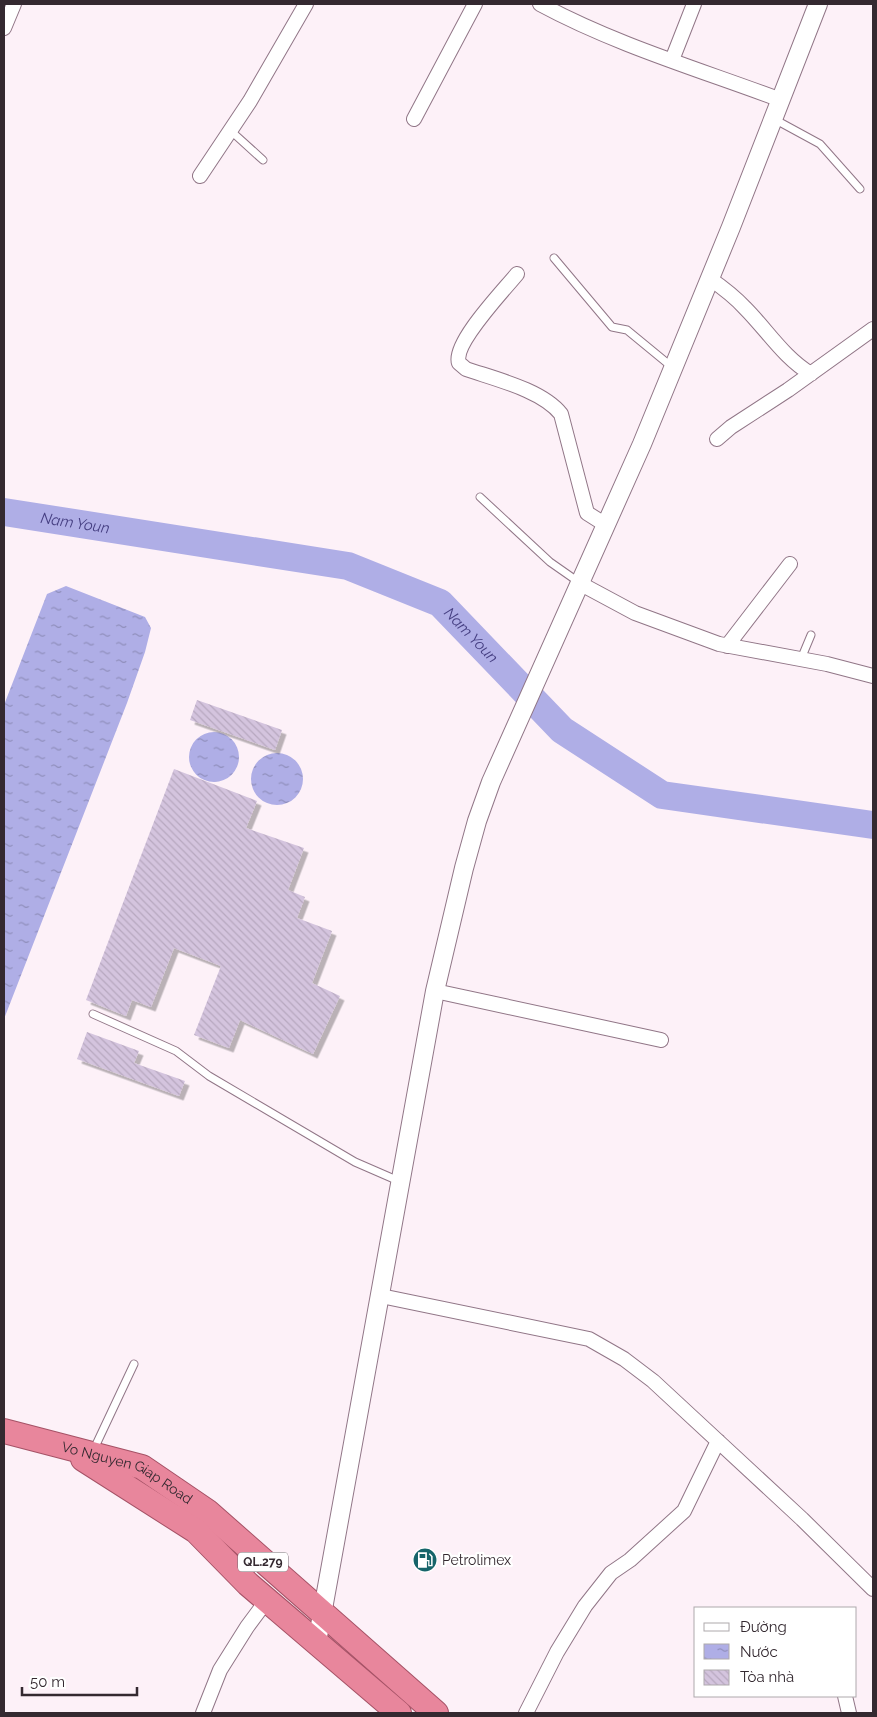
<svg xmlns="http://www.w3.org/2000/svg" width="877" height="1717" font-family="Raleway,sans-serif">
<style>
.water{fill:url(#water-ripples)}
.lines{fill:none;stroke-linecap:round;stroke-linejoin:round}
.river{stroke:#afaee6;stroke-width:28}
.building{fill:url(#building-back-hatch);filter:url(#shadow)}
.service-casing{stroke:#917687;stroke-width:9}
.minor-casing{stroke:#917687;stroke-width:16}
.tertiary-casing{stroke:#917687;stroke-width:20}
.trunk-casing{stroke:#a55266;stroke-width:26}
.service{stroke:#fff;stroke-width:7}
.minor{stroke:#fff;stroke-width:14}
.tertiary{stroke:#fff;stroke-width:18}
.trunk{stroke:#e8869c;stroke-width:24}
.labels{text-anchor:middle;dominant-baseline:central;stroke-width:4.5;stroke-linejoin:round;paint-order:stroke}
.shield{fill:#fff;stroke:#71696e;stroke-width:1}
.shield-label{font-size:12px;font-weight:bold;fill:#342930}
.street-label{font-size:14px;fill:#342930;stroke:#fff}
.poi-label{font-size:14px;fill:#342930;stroke:#fff;text-anchor:start}
.water-label{font-size:15px;font-style:italic;fill:#474083;stroke:#fff}
</style>
<defs>
<pattern id="water-ripples" width="26" height="14" patternUnits="userSpaceOnUse" patternTransform="scale(1.25)"><rect width="26" height="14" fill="#afaee6"/><path d="M2 4q2-2 4 0t4 0M15 11q2-2 4 0t4 0" fill="none" stroke="#8f8ebb"/></pattern>
<pattern id="building-back-hatch" width="6" height="6" patternUnits="userSpaceOnUse" patternTransform="scale(1.25)"><rect width="6" height="6" fill="#d4c4de"/><path d="M-1 5l2 2M0 0l6 6M5-1l2 2" fill="none" stroke="#b7a8bf"/></pattern>
<filter id="shadow"><feDropShadow dx="4.5" dy="4.5" stdDeviation="0" flood-color="#0004"/></filter>
</defs>
<rect width="100%" height="100%" fill="#fdf1f8"/>
<!-- water -->
<path class="water" d="M66,586L145,617L151,628L145,652L127,703L4,1019V705L47,594Z
M189 757a25 25 0 1 1 50 0a25 25 0 1 1-50 0Z
M251 779a26 26 0 1 1 52 0a26 26 0 1 1-52 0Z"/>
<g class="lines">
<!-- river -->
<path class="river" id="s1" d="M4,512L348,566L440,603L562,730L662,795L873,825"/>
</g>
<!-- building -->
<path class="building" d="M197,700L282,730L275,750L190,720Z
M174,769L257,801L246,828L304,848L288,890L305,897L297,918L332,931L312,983L340,996L313,1054L240,1020L229,1048L194,1035L221,966L174,948L151,1007L132,1000L126,1016L86,1000Z
M87,1032L139,1051L134,1063L185,1081L179,1096L77,1059Z"/>
<g class="lines">
<defs>
<path id="service" d="M774,119L820,144L860,189
M231,131L263,160
M554,258L612,327L627,330L672,367
M480,497L550,562L580,583
M801,659L811,635
M93,1014L176,1051L209,1076L355,1162L401,1182
M94,1449L134,1364"/>
<path id="minor" d="M540,4C616,45 701,70 781,100
M4,28L14,4
M672,60L694,4
M414,119L475,4
M200,176L250,101L306,4
M517,274C504,290 452,344 459,363L466,369C495,379 542,390 561,414L587,513L606,525
M709,278C722,287 734,296 745,308C767,330 784,358 811,374
M717,439L731,427L788,390L873,329
M581,584L635,613L719,644L827,664L873,676
M727,646L790,564
M435,991L661,1040
M381,1296L589,1339L624,1359L653,1381L802,1519L873,1589
M845,1696L849,1713
M203,1713L220,1670L247,1627L267,1600
M526,1713L557,1652L585,1606L611,1573L630,1560L684,1511L718,1441"/>
<path id="tertiary" d="M317,1642L435,991L464,868L477,821L491,782L642,444L731,227L818,4"/>
<g id="trunk">
<path id="s2" d="M4,1431L142,1467L208,1512L436,1713"/>
<path d="M83,1459L196,1531L248,1584L399,1713"/>
</g>
</defs>
<!-- service casing -->
<use href="#service" class="service-casing"/>
<!-- minor casing -->
<use href="#minor" class="minor-casing"/>
<!-- tertiary casing -->
<use href="#tertiary" class="tertiary-casing"/>
<!-- trunk casing -->
<use href="#trunk" class="trunk-casing"/>
<!-- service -->
<use href="#service" class="service"/>
<!-- minor -->
<use href="#minor" class="minor"/>
<!-- tertiary -->
<use href="#tertiary" class="tertiary"/>
<!-- trunk -->
<use href="#trunk" class="trunk"/>
</g>
<!-- icons -->
<defs>
<symbol id="fuel-disc" viewBox="-11 -11 22 22"><circle r="9.5" fill="#16646a" stroke="#fff"/><path d="M-5.5-6h7V0h2V4h1.3V-2.5L3-4.5l.8-.8L6-3V5H2.5V1h-1V6h-7ZM-4.2-4.7v3.2H.2V-4.7Z" fill="#fff"/></symbol>
</defs>
<g fill-rule="evenodd">
<use href="#fuel-disc" x="411" y="1546" width="28" height="28"/>
</g>
<g class="labels">
<!-- shield labels -->
<rect class="shield" x="238" y="1552.5" width="50" height="19" rx="4"/>
<g class="shield-label">
<text x="263" y="1562">QL.279</text>
</g>
<!-- street labels -->
<g class="street-label">
<text stroke="none"><textPath href="#s2" startOffset="131">Vo Nguyen Giap Road</textPath></text>
</g>
<!-- poi labels -->
<g class="poi-label">
<text x="442" y="1560">Petrolimex</text>
</g>
<!-- water labels -->
<g class="water-label">
<text stroke="none"><textPath href="#s1" startOffset="72">Nam Youn</textPath></text>
<text stroke="none"><textPath href="#s1" startOffset="492">Nam Youn</textPath></text>
</g>
</g>
<!-- border -->
<rect width="877" height="1717" fill="none" stroke="#342930" stroke-width="10"/>
<!-- legend -->
<rect x="694" y="1607" width="162" height="90" fill="#ffffff" stroke="#aea9ac"/>
<rect x="704" y="1623" width="25" height="8" fill="#ffffff" stroke="#aea9ac"/>
<text x="740" y="1632" font-size="15" fill="#342930">Đường</text>
<rect x="704" y="1644" width="25" height="15" fill="url(#water-ripples)" stroke="#aea9ac"/>
<text x="740" y="1657" font-size="15" fill="#342930">Nước</text>
<rect x="704" y="1670" width="25" height="15" fill="url(#building-back-hatch)" stroke="#aea9ac"/>
<text x="740" y="1682" font-size="15" fill="#342930">Tòa nhà</text>
<!-- scale -->
<path d="M22 1687v8h115v-8" fill="none" stroke="#342930" stroke-width="2.5"/>
<text x="30" y="1687" font-size="15" fill="#342930" stroke="#ffffff" stroke-width="4" paint-order="stroke">50 m</text>
</svg>
